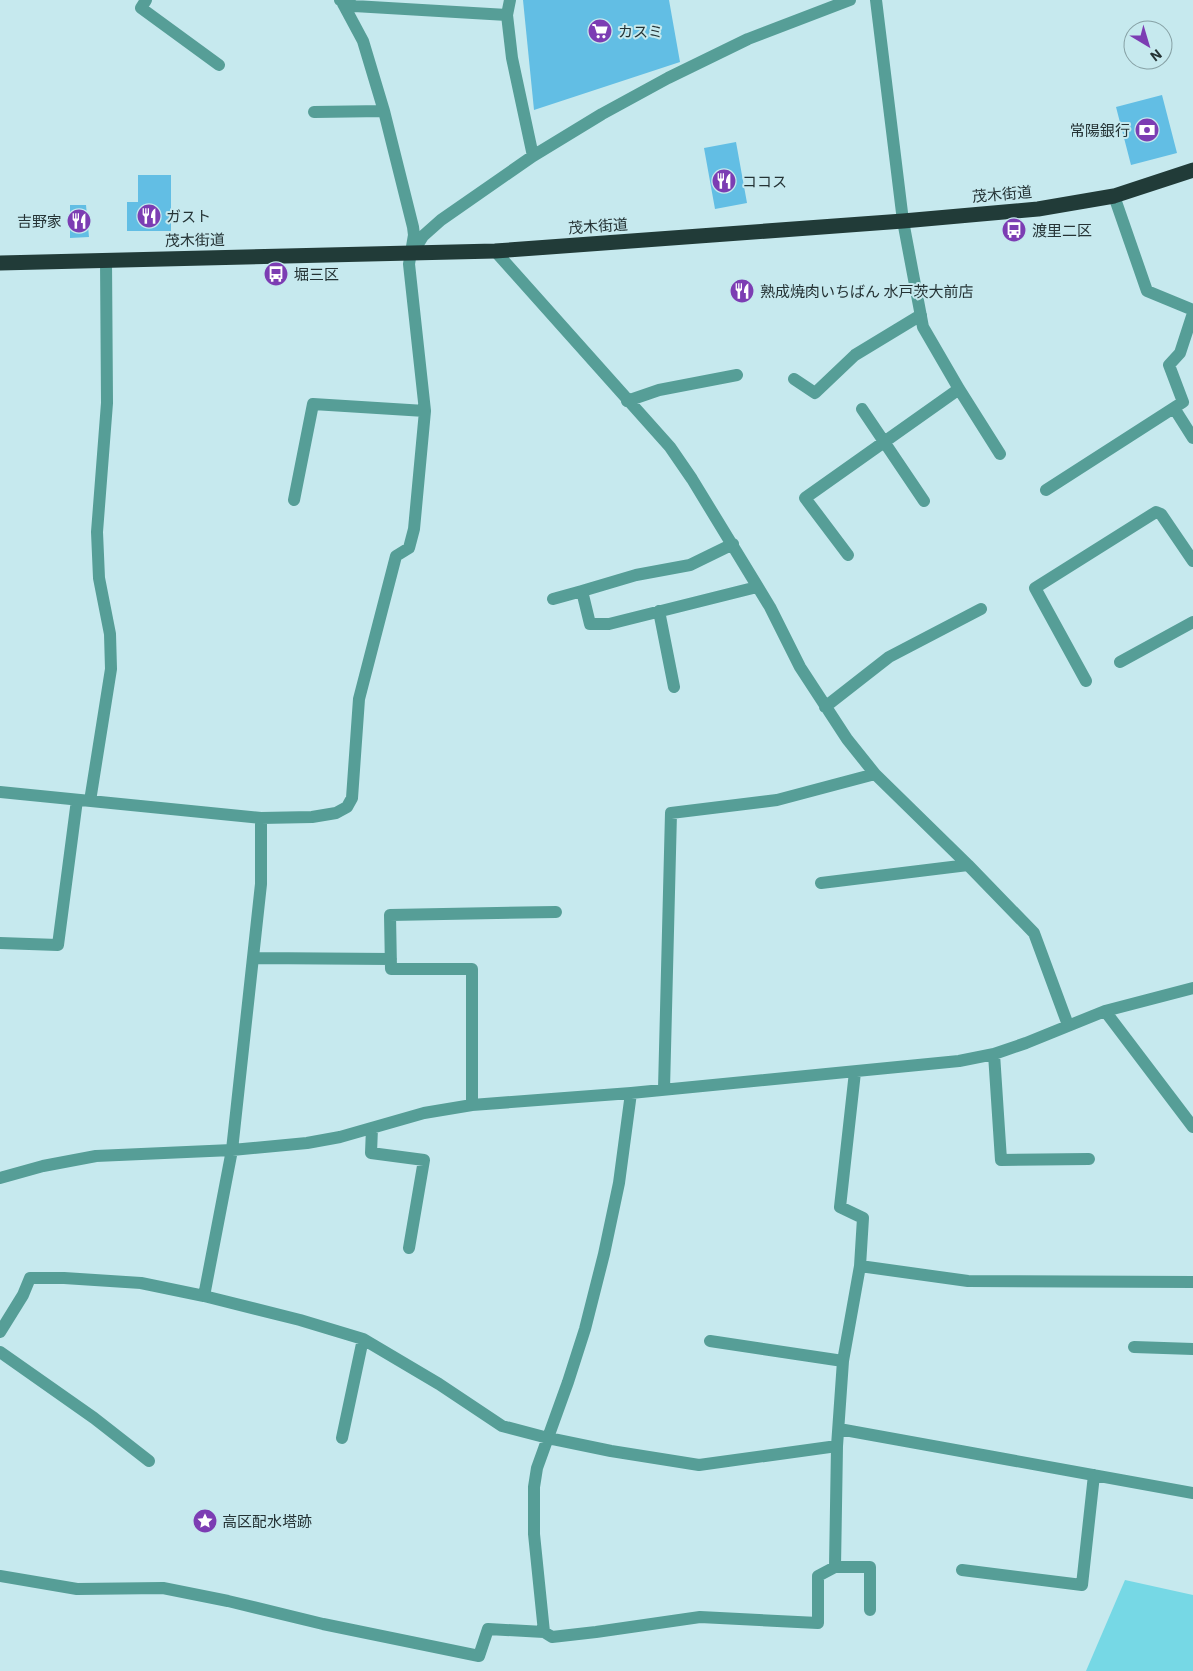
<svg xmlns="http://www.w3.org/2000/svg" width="1193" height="1671" font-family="'IBM Plex Sans','Noto Sans JP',sans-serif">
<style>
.green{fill:#76d8e5}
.building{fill:#62bee4}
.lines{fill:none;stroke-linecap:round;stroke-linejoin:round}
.minor{stroke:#569e97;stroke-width:12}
.highway{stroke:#213b38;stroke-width:15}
.labels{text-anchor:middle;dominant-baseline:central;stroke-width:4;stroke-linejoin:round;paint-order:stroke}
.poi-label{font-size:15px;fill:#253335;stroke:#c6e9ee;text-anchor:start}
.street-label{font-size:15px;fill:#253335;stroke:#c6e9ee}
</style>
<rect width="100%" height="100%" fill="#c6e9ee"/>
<!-- green -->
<path class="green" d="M1125,1580L1193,1595V1671H1086Z"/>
<!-- building -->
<path class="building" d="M523,0H669L680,62L534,110Z
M1162,95L1177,153L1131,165L1116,107Z
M736,142L747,203L715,209L704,148Z
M138,175H171V231H127V202H138Z
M70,205H86L89,237L70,238Z"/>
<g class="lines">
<!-- minor -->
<path class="minor" d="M146,0L141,8L219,65
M340,0L354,6L507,15
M510,0L507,15L512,58L533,156
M876,0L903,221L923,327L959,389L1000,454
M314,112L384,111
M1114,196L1147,291L1193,310
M495,251L670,447L692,479L770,607L800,667L847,739L875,774L968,865L1034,933L1068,1025
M413,252L423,236L441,220L533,156L602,114L668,78L748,39L850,0
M794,379L815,393L855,355L921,315
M627,401L659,390L737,375
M1174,408L1193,438
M862,409L924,501
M1046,490L1183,402L1169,365L1180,353L1193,313
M294,500L313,404L425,411
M733,544L690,565L636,575L582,591L590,624H609L757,587
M848,555L805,498L959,389
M553,599L582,591
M659,611L674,687
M1120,662L1193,622
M1086,681L1035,588L1156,512L1161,514L1193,561
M825,707L889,657L981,609
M0,792L261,818L312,817L336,813L347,807L352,798L359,699L396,556L409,548L414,529L425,411L409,264L414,235L413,227L384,111L363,41L341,0
M90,801L111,669L110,634L99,578L97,532L107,403L106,260
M821,883L968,865
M0,943L58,945L77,800
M253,958L391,959
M1105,1011L1193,1127
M994,1054L1001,1160L1089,1159
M664,1089L671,813L777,800L875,774
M472,1105V969H391L390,915L556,912
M372,1128L371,1153L424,1160L409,1248
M0,1178L43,1166L96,1156L232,1150L307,1143L340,1137L424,1113L472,1105L631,1093L959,1061L994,1054L1026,1043L1105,1011L1193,988
M860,1266L968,1281L1193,1282
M204,1296L232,1150L261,884V818
M0,1332L23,1295L30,1278H64L141,1283L204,1296L300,1320L363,1339L439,1384L502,1426L548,1438L611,1451L699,1465L837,1446
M710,1341L843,1361L837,1446L835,1567
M1134,1347L1193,1349
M0,1352L94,1418L149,1461
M843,1361L860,1266L863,1218L840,1207L855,1072
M839,1429L1193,1493
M342,1438L363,1339
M962,1570L1082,1585L1094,1475
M0,1576L77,1589L163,1588L228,1601L323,1624L479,1656L488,1629L544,1632L552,1637L596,1632L700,1617L818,1623V1576L835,1567H870V1610
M544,1632L534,1534V1487L537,1468L568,1382L585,1329L604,1254L619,1183L631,1093"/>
<!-- highway -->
<path class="highway" d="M0,263L495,251L903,221L1038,209L1114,196L1193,170"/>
</g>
<!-- icons -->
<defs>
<symbol id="supermarket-disc" viewBox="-11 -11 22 22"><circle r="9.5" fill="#7c3db3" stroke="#c6e9ee"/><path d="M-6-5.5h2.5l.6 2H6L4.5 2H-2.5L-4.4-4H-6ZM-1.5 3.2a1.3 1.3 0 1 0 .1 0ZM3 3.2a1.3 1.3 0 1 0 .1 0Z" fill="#fff"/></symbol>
<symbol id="bank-disc" viewBox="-11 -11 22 22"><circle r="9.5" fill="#7c3db3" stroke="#c6e9ee"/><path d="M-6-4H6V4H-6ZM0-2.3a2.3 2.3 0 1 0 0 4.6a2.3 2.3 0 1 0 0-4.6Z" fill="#fff"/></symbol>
<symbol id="restaurant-disc" viewBox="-11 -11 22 22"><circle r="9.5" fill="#7c3db3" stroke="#c6e9ee"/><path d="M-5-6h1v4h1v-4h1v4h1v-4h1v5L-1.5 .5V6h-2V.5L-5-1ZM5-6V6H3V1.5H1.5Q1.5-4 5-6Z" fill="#fff"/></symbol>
<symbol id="bus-disc" viewBox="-11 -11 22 22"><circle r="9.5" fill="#7c3db3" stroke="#c6e9ee"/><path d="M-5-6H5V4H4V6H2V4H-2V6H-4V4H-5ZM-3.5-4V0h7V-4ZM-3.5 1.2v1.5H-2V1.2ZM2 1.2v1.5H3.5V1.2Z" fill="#fff"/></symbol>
<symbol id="sight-disc" viewBox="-11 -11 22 22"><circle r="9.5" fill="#7c3db3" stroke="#c6e9ee"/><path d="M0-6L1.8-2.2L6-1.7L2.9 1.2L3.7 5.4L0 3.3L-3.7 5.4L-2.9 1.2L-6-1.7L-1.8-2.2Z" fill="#fff"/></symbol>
</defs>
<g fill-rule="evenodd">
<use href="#supermarket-disc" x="586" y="17" width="28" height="28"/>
<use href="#bank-disc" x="1133" y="116" width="28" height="28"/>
<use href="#restaurant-disc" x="710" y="167" width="28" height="28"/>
<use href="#restaurant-disc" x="135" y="202" width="28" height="28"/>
<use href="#restaurant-disc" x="65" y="207" width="28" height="28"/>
<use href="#bus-disc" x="1000" y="216" width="28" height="28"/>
<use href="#bus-disc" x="262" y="260" width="28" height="28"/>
<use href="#restaurant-disc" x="728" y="277" width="28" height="28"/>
<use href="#sight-disc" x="191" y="1507" width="28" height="28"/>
</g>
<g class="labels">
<!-- poi labels -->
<g class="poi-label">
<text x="618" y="31">カスミ</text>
<text x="1130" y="130" text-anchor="end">常陽銀行</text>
<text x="742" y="181">ココス</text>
<text x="166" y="216">ガスト</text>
<text x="62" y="221" text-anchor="end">吉野家</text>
<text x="1032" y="230">渡里二区</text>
<text x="294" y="274">堀三区</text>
<text x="760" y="291">熟成焼肉いちばん 水戸茨大前店</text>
<text x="222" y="1521">高区配水塔跡</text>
</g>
<!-- street labels -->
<g class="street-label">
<text transform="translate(1002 194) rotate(-5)">茂木街道</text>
<text transform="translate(598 226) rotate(-4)">茂木街道</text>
<text transform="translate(195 240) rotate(-1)">茂木街道</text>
</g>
</g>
<!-- north arrow -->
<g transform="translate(1148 45) rotate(142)"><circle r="24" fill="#c6e9ee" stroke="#86a0a4"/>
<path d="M0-4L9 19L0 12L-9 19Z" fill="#7c3db3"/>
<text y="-8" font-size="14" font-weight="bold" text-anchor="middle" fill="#253335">N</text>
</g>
</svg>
